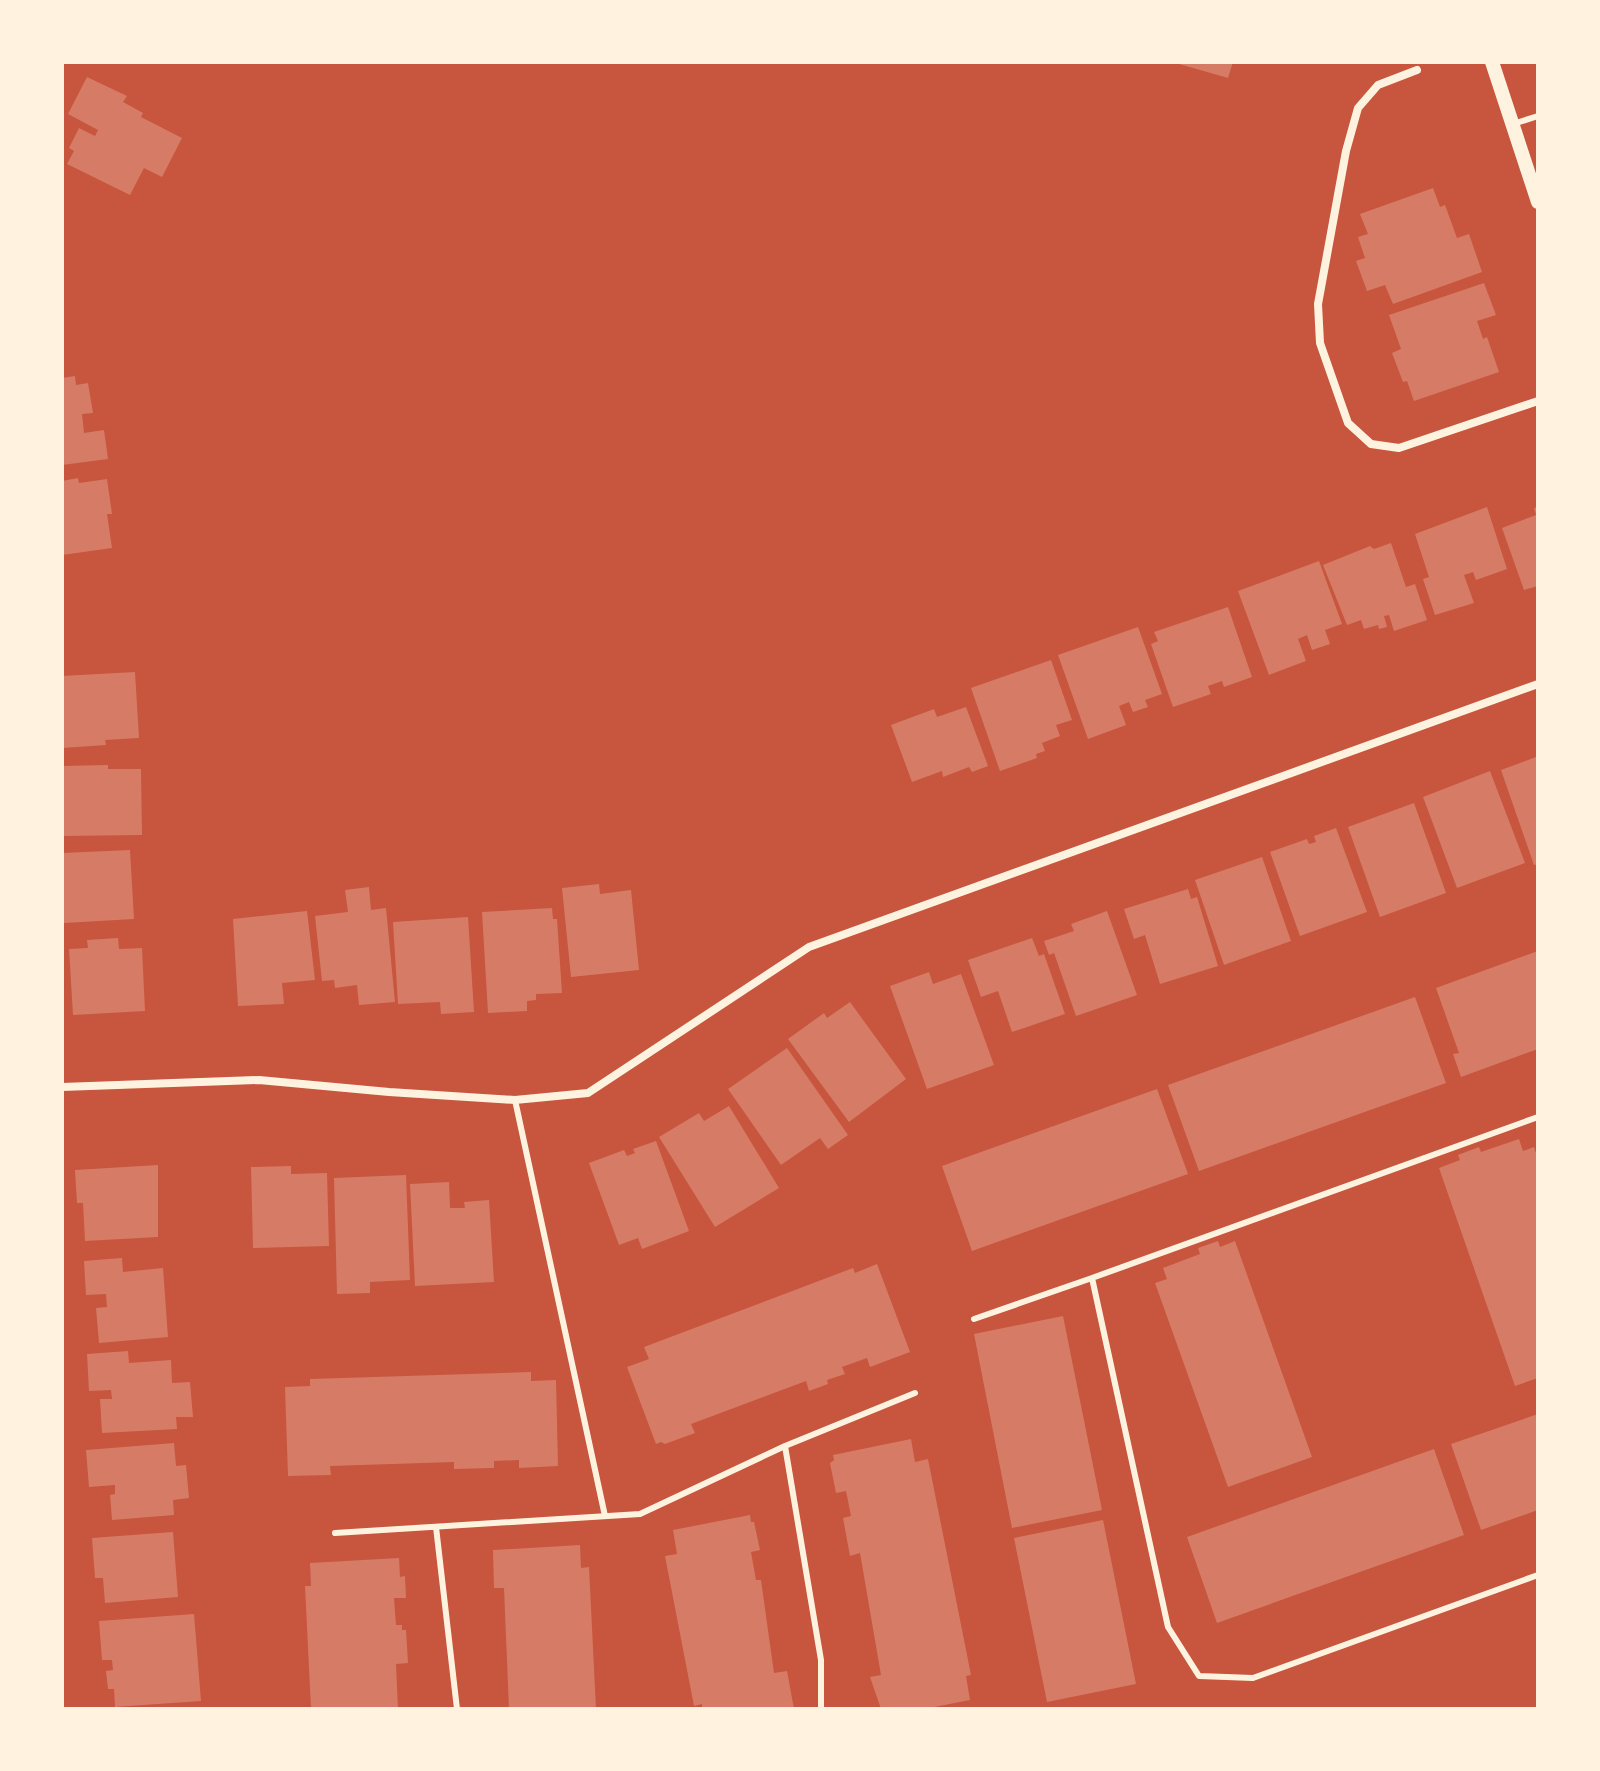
<svg xmlns="http://www.w3.org/2000/svg" width="1600" height="1771" font-family="Karla,sans-serif">
<style>
.building{fill:#d67c66}
.lines{fill:none;stroke-linecap:round;stroke-linejoin:round}
.service{stroke:#fff3e0;stroke-width:6}
.minor{stroke:#fff3e0;stroke-width:8}
.tertiary{stroke:#fff3e0;stroke-width:14}
</style>
<rect width="100%" height="100%" fill="#c8553d"/>
<!-- building -->
<path class="building" d="M1172,62H1233L1228,78Z
M87,77L127,96L123,102L143,113L141,117L182,138L162,177L144,168L130,195L67,164L74,151L69,148L79,128L95,136L98,130L68,114Z
M1433,188L1440,207L1445,205L1457,238L1469,234L1482,272L1393,304L1385,285L1367,291L1356,261L1365,258L1358,237L1368,234L1360,214Z
M1484,283L1496,315L1477,321L1483,339L1487,337L1499,372L1414,401L1407,381L1403,382L1392,353L1401,349L1389,315Z
M75,376L76,385L88,383L93,413L82,414L84,433L104,430L108,459L62,465V378Z
M78,478L79,483L107,479L112,514H107L112,548L62,555V481Z
M1487,507L1507,569L1476,580L1473,572L1464,575L1474,603L1435,615L1423,579L1429,577L1415,534Z
M1538,507V586L1524,590L1502,528L1536,515L1534,508Z
M1391,543L1406,587L1415,584L1427,620L1394,631L1389,615L1384,616L1387,627L1379,629L1378,625L1364,629L1361,620L1347,625L1323,565L1370,546L1374,549Z
M1319,561L1342,624L1325,630L1330,644L1312,650L1307,635L1298,639L1306,661L1269,675L1238,591Z
M1228,607L1252,677L1224,687L1222,681L1208,686L1211,694L1173,707L1151,644L1158,641L1154,632Z
M1138,627L1162,694L1145,700L1148,707L1133,712L1129,702L1119,706L1126,725L1088,739L1058,655Z
M1051,660L1072,720L1056,725L1060,736L1042,743L1045,751L1036,754L1037,758L1000,771L971,688Z
M135,672L139,738L105,740L106,745L62,748V676Z
M966,707L988,766L972,772L969,767L943,777L942,771L912,782L891,725L934,709L937,717Z
M1536,757L1538,763V864L1534,865L1501,770Z
M108,765V769H141L142,835L63,836L62,766Z
M1490,771L1525,863L1457,888L1423,797Z
M1414,803L1446,893L1380,917L1348,827Z
M1336,828L1367,912L1300,936L1270,852L1307,839L1309,844L1316,842L1314,836Z
M130,850L134,919L64,923L62,893L63,853Z
M1262,857L1291,941L1224,965L1195,880Z
M599,884L600,894L631,890L639,970L571,977L562,888Z
M369,887L371,910L386,908L395,1002L359,1005L357,985L335,988L334,980L322,981L315,916L348,912L345,890Z
M1188,889L1191,899L1197,897L1218,966L1160,984L1145,935L1134,939L1124,909Z
M552,908L553,919H557L562,993L536,994V1000L527,1001V1011L488,1013L482,912Z
M307,911L315,980L282,983L284,1004L238,1006L233,919Z
M1107,911L1137,995L1076,1016L1054,953L1049,955L1044,941L1074,931L1071,924Z
M468,917L474,1012L441,1014L440,1002L398,1004L393,922Z
M118,938L119,949L142,948L145,1011L73,1015L69,949L88,948L87,940Z
M1032,938L1039,956L1044,954L1065,1014L1012,1032L998,991L981,997L968,960Z
M1538,951V1049L1461,1077L1453,1054L1459,1053L1436,988Z
M929,972L933,984L961,974L994,1065L927,1089L890,986Z
M1415,997L1446,1083L1199,1171L1168,1085Z
M850,1002L906,1079L849,1122L788,1039L824,1013L827,1018Z
M787,1048L848,1135L828,1149L820,1138L781,1165L728,1089Z
M1157,1089L1188,1174L972,1251L942,1166Z
M729,1106L779,1188L715,1227L659,1137L699,1113L704,1121Z
M1519,1139L1523,1151L1534,1147L1538,1159V1378L1515,1386L1439,1168L1460,1160L1458,1155L1479,1147L1481,1152Z
M656,1141L689,1231L642,1249L638,1238L619,1245L589,1163L624,1150L627,1156L635,1153L633,1149Z
M158,1165V1237L85,1241L83,1203H77L75,1170Z
M291,1166V1174L327,1173L329,1246L253,1248L251,1167Z
M406,1175L410,1280L370,1282V1293L337,1294L334,1178Z
M449,1182L450,1208H465L464,1202L489,1200L494,1282L415,1286L410,1184Z
M1218,1241L1220,1247L1235,1241L1312,1457L1228,1487L1155,1283L1167,1279L1163,1268L1200,1254L1198,1248Z
M122,1258L123,1272L163,1268L168,1337L99,1343L96,1308L107,1307L106,1294L86,1295L84,1261Z
M877,1264L910,1352L870,1367L867,1358L842,1367L845,1374L827,1380L828,1384L809,1391L806,1381L691,1424L695,1433L665,1444L661,1442L656,1444L627,1367L649,1359L644,1347L853,1268L855,1273Z
M1063,1316L1102,1510L1012,1528L974,1334Z
M128,1351L129,1363L171,1360L172,1383L190,1382L193,1417H176L177,1429L102,1433L100,1399H112L111,1390L89,1391L87,1354Z
M531,1372V1381L556,1380L558,1466L519,1468V1460L494,1461V1468L454,1469V1462L330,1466L331,1475L288,1476L285,1387L310,1386V1379Z
M1538,1414V1510L1481,1530L1451,1444Z
M911,1439L915,1462L928,1459L971,1675L966,1676L970,1700L924,1709H881L870,1677L881,1675L860,1553L850,1556L843,1518L851,1516L846,1491L836,1493L830,1463L834,1460L833,1455Z
M174,1443L176,1466L186,1465L189,1498L173,1500L174,1515L112,1520L110,1495L115,1494V1485L89,1487L86,1450Z
M1434,1449L1464,1535L1217,1623L1187,1537Z
M750,1515L751,1522H754L760,1550L751,1552L756,1580H761L774,1673L787,1671L794,1709H702V1704L694,1706L665,1556L677,1554L673,1530Z
M1103,1520L1136,1684L1047,1702L1014,1538Z
M173,1532L178,1597L105,1603L103,1578H95L92,1538Z
M580,1545L581,1568L589,1567L596,1709H509L504,1588H494L493,1550Z
M399,1558L400,1577L405,1576L406,1598H394L396,1625H402V1630H406L408,1663L396,1664L398,1709H311L305,1586H311L310,1563Z
M194,1614L201,1701L115,1707L114,1689H108L106,1671L113,1670L112,1660H102L99,1621Z"/>
<g class="lines">
<!-- service -->
<path class="service" d="M1513,124L1538,116
M515,1100L605,1516
M1538,1117L1092,1278L1168,1627L1199,1676L1253,1678L1538,1575
M974,1319L1092,1278
M785,1446L821,1660V1709
M436,1527L457,1709
M335,1533L640,1514L785,1446L915,1393"/>
<!-- minor -->
<path class="minor" d="M1417,70L1378,85L1358,108L1346,151L1318,304L1320,343L1348,423L1371,444L1399,448L1538,401
M62,1087L259,1080L389,1092L515,1100L588,1093L809,947L1538,684"/>
<!-- tertiary -->
<path class="tertiary" d="M1492,62L1538,202"/>
</g>
<!-- border -->
<rect width="1600" height="1771" fill="none" stroke="#fff3e0" stroke-width="128"/>
</svg>
